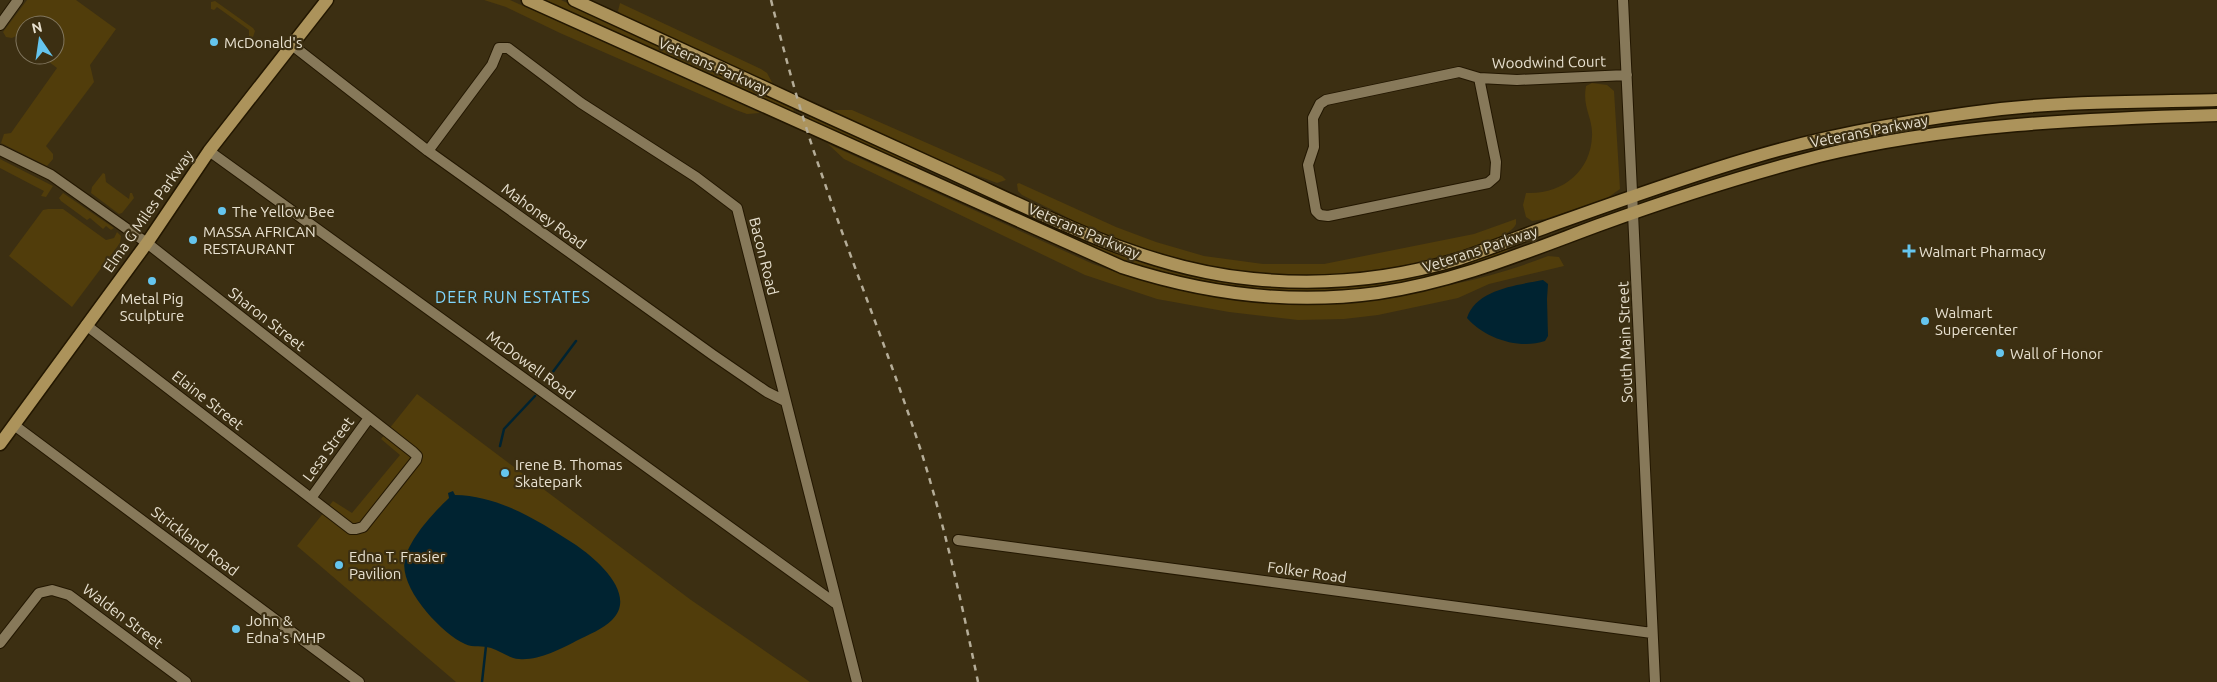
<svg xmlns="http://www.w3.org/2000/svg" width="2217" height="682" font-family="Ubuntu,sans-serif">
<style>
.green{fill:#513d0b}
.water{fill:#002331}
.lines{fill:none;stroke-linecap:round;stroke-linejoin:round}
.stream{stroke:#002331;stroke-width:2.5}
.minor-casing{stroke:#231700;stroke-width:12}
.major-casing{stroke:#231700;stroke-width:15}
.minor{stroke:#87795a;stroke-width:10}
.major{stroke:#ac935b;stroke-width:12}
.rail{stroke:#b5ad98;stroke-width:2.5;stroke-dasharray:6 6;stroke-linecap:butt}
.poi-dot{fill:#65c5ee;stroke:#3c2f12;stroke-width:2}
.labels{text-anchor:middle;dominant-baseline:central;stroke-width:4.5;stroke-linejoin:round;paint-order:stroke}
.poi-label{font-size:15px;fill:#e8e1d0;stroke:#3c2f12;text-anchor:start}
.street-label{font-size:15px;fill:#e8e1d0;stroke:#3c2f12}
.neighbourhood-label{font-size:16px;letter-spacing:1px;fill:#80d7fe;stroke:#3c2f12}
</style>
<rect width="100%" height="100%" fill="#3c2f12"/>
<!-- green -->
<path class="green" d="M27,0H76L116,29L90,65L94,82L46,146L53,154V159L47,166L1,143L4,134L11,133L57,68L40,55H55V25H25V43L16,36L12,38L6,37L3,32Z
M484,0H510L760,113L747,114L736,110L560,33L506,7Z
M537,0H561L793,108L794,112L793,113Z
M215,1L253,28L255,31L253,37H249V30L217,7L214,10L211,9V2Z
M620,3L761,69L767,73L774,86L620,14L618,11Z
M1592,83L1607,85L1614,91L1620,189L1606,199L1545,219L1532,221L1526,217L1523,205L1526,193C1561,195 1591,172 1592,136C1593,117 1582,108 1586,86Z
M828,110H852L1002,176L1006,180L997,183L939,161Z
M811,116L918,164L917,167L893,159L810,121L809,118Z
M828,144L1093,264C1220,310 1323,317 1454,284C1486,277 1518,268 1548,256L1559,257L1564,266L1489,284L1458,298L1378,315L1344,319L1298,320L1229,312L1157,299L1085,275L844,159Z
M0,159L53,186L46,197L41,196L44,191L0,168Z
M103,173L105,174L106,182L129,199L130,193H132L134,198L122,213L119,214L91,193L92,187Z
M1019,183L1116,227L1156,242L1204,256L1263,264H1324L1474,234L1516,219V224C1511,237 1467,249 1453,254C1347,285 1228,284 1125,244C1089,230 1056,211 1022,195L1018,191L1017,184Z
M63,193L114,228L111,230L106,226L103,229L90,218L87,220L61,201L59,198Z
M48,209H63L106,240L114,238L117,232L121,236L120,243L72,307L9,256L43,210Z
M1081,241C1111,251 1141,263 1172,272C1217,284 1266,287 1313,287L1507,247L1509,250C1395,300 1261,306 1143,269C1121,262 1100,252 1079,244Z
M417,394L691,600L810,682H456L297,546L333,501L352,513L400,455L381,439Z"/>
<!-- water -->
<path class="water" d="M1543,280L1548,284L1547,299L1548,336L1545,341C1519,350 1484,338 1467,318C1476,289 1518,285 1543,280Z
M453,491L455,495C500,496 539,521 576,545C596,559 638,594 612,620C603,629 588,635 576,641C561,649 537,661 519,659C508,658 501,651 491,648C483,645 473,648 465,644C441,633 398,587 405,559C410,538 434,512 449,498L448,493Z"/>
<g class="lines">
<!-- stream -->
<path class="stream" d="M546,381L576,341
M500,446L504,429L535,396
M482,682L486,646"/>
<defs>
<path id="minor" d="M1623,0L1655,682
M0,25L18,0
M292,45L428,151L713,355L767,392L785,401
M1479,78L1496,162L1495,177L1488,183L1328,216L1320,215L1316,211L1308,165L1314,147L1313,118L1320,104L1326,100L1459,72L1479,78L1517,80L1627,75
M0,150L51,175L147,243L413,452L417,456L416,460L363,527L356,529H351L86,325
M209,151L835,603
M428,151L492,65L499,48H508L581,103L696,177L737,208L857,682
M14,425L359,682
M311,498L369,418
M958,540L1652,633
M0,643L39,593L52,590L69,595L186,682"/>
<path id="major" d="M528,0L1122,267C1205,294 1291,305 1378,293C1455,282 1526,252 1599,225C1671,199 1745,175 1819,156C1949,124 2084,119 2217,115
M574,0C698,57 821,114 945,170C1044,215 1143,269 1253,279C1323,286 1393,279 1459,259C1489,249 1519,237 1549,226C1617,202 1685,177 1754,157C1834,133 1918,119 2001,109C2072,101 2145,102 2217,100
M0,444L147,243L209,151L327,0"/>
</defs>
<!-- minor casing -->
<use href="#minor" class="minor-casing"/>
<!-- major casing -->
<use href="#major" class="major-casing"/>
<!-- minor -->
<use href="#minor" class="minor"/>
<!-- major -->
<use href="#major" class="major"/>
<!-- rail -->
<path class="rail" d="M771,0C786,60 802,119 823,178C854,269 891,359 921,451C945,527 962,604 978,682"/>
</g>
<!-- markers -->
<g class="poi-dot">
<circle cx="214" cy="42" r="5"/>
<circle cx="222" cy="211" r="5"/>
<circle cx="193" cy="240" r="5"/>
<path d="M1906.5 243.5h5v5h5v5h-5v5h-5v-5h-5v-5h5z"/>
<circle cx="152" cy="281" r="5"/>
<circle cx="1925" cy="321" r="5"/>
<circle cx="2000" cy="353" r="5"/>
<circle cx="505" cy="473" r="5"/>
<circle cx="339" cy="565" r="5"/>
<circle cx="236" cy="629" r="5"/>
</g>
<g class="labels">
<!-- poi labels -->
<g class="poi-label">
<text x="224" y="42">McDonald's</text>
<text x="232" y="211">The Yellow Bee</text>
<text x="203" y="231">MASSA AFRICAN<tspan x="203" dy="17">RESTAURANT</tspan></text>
<text x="1919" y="251">Walmart Pharmacy</text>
<text x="152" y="298" text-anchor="middle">Metal Pig<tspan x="152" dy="17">Sculpture</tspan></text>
<text x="1935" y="312">Walmart<tspan x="1935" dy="17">Supercenter</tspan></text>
<text x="2010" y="353">Wall of Honor</text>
<text x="515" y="464">Irene B. Thomas<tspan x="515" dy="17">Skatepark</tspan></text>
<text x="349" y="556">Edna T. Frasier<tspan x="349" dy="17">Pavilion</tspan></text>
<text x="246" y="620">John &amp;<tspan x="246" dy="17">Edna's MHP</tspan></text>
</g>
<!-- street labels -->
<g class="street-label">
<text transform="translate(1549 62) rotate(-1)">Woodwind Court</text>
<text transform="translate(714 66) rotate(24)">Veterans Parkway</text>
<text transform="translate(1869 131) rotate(-11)">Veterans Parkway</text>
<text transform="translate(148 211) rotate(-55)">Elma G Miles Parkway</text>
<text transform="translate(544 216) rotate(36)">Mahoney Road</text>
<text transform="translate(1084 231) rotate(23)">Veterans Parkway</text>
<text transform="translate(1480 249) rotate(-18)">Veterans Parkway</text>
<text transform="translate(764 256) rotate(76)">Bacon Road</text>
<text transform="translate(267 319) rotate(38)">Sharon Street</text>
<text transform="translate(1625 342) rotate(-92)">South Main Street</text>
<text transform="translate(531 365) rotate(36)">McDowell Road</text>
<text transform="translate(208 400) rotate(38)">Elaine Street</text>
<text transform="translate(328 449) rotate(-54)">Lesa Street</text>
<text transform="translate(195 541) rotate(37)">Strickland Road</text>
<text transform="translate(1307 572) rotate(8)">Folker Road</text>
<text transform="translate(123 616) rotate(37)">Walden Street</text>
</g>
<!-- neighbourhood labels -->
<g class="neighbourhood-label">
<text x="513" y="297">DEER RUN ESTATES</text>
</g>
</g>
<!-- north arrow -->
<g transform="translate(40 40) rotate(347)"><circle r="24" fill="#3c2f12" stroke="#81765e"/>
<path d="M0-4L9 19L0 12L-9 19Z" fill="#65c5ee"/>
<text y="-8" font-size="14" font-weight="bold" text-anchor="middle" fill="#e8e1d0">N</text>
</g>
</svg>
